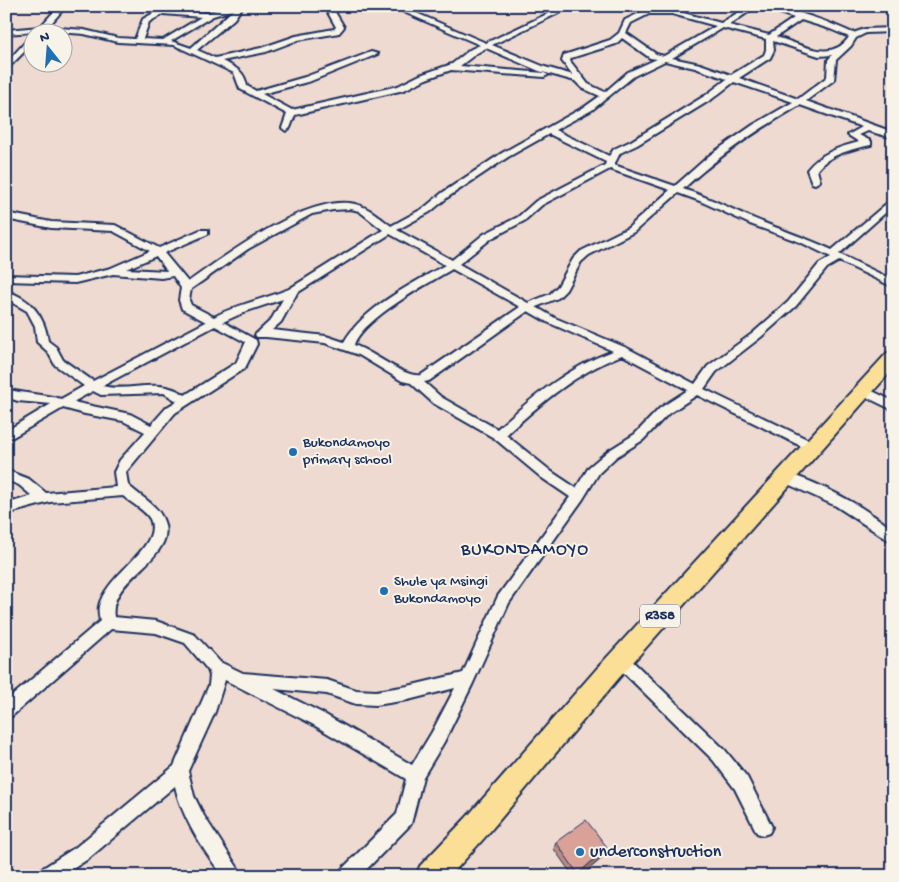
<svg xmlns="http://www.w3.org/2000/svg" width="899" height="882" font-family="'Gochi Hand',sans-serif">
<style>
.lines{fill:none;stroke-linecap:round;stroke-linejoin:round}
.minor-casing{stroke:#1b2f5e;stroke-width:4}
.primary-casing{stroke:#1b2f5e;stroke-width:4}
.minor{fill:#f7f3e8;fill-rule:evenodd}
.primary{fill:#fbdf96;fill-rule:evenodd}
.wall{fill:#bb8a84;stroke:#1b2f5e}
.shaded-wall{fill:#99716b;stroke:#1b2f5e}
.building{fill:#daa199;stroke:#1b2f5e}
.poi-dot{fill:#1f6fb2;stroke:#f7f3e8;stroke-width:2}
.labels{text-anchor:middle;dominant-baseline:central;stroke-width:4;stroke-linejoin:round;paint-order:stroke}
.shield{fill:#f7f3e8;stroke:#5d6a87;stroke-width:1}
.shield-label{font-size:14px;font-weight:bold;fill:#1b2f5e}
.poi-label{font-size:15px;fill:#1b2f5e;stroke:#f7f3e8;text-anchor:start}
.quarter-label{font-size:18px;letter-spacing:1px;fill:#1b2f5e;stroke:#f7f3e8}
.near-poi-label{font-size:18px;fill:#1b2f5e;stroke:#f7f3e8;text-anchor:start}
</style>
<rect width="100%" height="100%" fill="#eedad0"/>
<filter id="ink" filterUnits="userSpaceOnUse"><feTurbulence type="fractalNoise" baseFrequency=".02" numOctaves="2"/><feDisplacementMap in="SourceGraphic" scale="10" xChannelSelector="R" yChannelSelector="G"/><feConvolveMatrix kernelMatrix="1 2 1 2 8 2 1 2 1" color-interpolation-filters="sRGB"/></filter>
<g filter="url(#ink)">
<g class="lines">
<defs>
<path id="minor" d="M59,6H66L48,27L84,30L118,38L135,39L143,19L159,10L207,13L229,6H243L234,19L197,50L215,58L261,48L296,36L334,29L336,27L327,11L336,6H345L335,12L344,27L339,33L298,40L266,52L222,61C236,68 244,70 247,86L256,91L305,77L371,52L378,54L311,81L262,94L292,110L398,86L420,75L452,64L471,49L480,45L390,6H400L486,43L564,6H573L492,45L545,67L573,75L562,61L564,55L610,40L619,33L625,20L654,6H659L658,10H672L721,23L749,6H757L729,25L769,35L794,18L761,6C787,6 829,22 853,33L865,29L893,28V32L866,33L856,38L851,46L836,60L834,80L806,101L893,132V138L868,131L859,135L871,141V145C853,149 829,154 817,170L820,181L815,184L812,183L807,170C820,153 840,147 859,142L848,135L862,127L800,105C757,130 720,155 683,189C708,197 731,209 755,219C781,230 807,238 832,250L893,198V206L839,254L893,280V287L839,261L827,268L796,306L761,337L716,372L704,389L815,443L817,446L815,449H807L697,395L668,414L643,440L616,457L599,473L583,499L509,603L473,683L444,742L423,777L411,824L360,876H338L341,870L397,814L406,779L312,724L225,680L215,712L188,771L194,796L204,816L243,876H223C203,850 182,818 175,786L88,859L62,876H37L40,870L76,847L174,766L209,685L210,676L208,670L185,643L156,633L111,629L12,716L6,718V701L100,621C99,616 98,610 99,606C106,574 163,547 150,519C145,510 131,503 123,496L50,502L6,514V504L32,496L19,485L6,480V470L29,479L46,493L116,487L114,472L120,460L145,432L123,421L85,414L63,408L6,441V431L51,404L18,401L6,397V389C24,394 43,394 61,399L84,386L55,365L48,352L37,342L35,326L27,311L6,299V291C31,298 45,317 48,341L56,347L63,360L93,381L206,322L182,309L179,300L181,288L173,276L161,278L113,274L75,283L6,281V275L75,277L111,268L150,251L113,231L51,228L6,219V213L51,222L115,225L159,248L200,230H208V234L164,253L188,282C225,256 308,193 355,204C369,207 379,217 391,226L424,208L442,193L502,153L586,106L600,96L582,88L575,81L539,71L486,48L477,53L460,66L544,73L548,75L544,77L451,70L426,79L404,90L295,115L290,128L286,131L282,128L287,114L240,89L234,73L174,45L118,42L84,34L45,31L6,34V30L40,27ZM233,10L191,48L171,41L213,16ZM163,14L201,17L163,40L143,39L149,22ZM649,14H672L716,26L664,56L656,54L626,33L631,23ZM801,20L830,29L849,37C831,64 800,43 776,37ZM723,28L766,39V50L764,55L731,75L700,64L672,58ZM622,38L650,58L657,59L628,72L605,92L588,84L570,61L571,58L616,44ZM773,41L819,56L832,55L828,60L827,77L798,99L739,78L770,58L774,50ZM665,61L695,68L727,79L706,95L631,141L614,149L609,156L555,130L592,110L634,76ZM734,82L793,102L753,125L710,155L675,186L614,165L620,153L637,145L712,99ZM549,134L606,162L605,165L536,201L518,217L484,234L452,260L397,230L430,212L448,197L508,157ZM610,169L670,190L628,228L581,251L573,259L558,286L550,294L528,303L459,264L492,238L524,221L542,205ZM678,193L700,201L750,224L800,242L831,257L819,264L788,302L753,333L708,366L695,384L627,348L555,318L536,307L558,298L566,290L581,262L589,255L634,232ZM351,209L359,211L383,230L289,289C265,299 237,304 214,317L191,305L189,300L191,289L248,249L312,214L333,210ZM390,234L445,265C412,284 363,308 344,342L326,336L272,330L281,322L297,293ZM156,256L167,271L126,269ZM452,269L520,307L421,375C404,378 374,352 354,345C362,319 429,283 452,269ZM283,299L271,320L257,333L255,335L257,337H266L325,343L359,355L402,381L411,383L433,403L494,438L542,478L570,497L498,596L463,673L408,686L376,691L356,690L327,680L243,673L220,662L195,635L156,621L114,617C107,576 183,558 162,517C155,503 139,496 128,485L126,472L175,413L245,368L257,344L256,340L223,322L247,311ZM528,311L547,322L613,351C567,368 533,397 497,429L441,397L424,382L429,381ZM215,326L245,342V344L236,363L185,395C158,376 131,393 102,386ZM622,355L688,390L660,408L635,434L608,451L589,467L576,488L552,472L506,435C542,402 576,373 622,355ZM93,391L101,395L164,393L177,401L167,407L151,425L130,414L73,402ZM455,688L432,732L412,765L324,714L274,689L327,694L356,704L376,705L408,700Z
M29,38H32V44L6,70V63Z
M864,387L893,401V410L860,394L858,391Z
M784,472C822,484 862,505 893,530V543L836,506L779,480L778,477L779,474Z
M621,654L626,655L725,750L747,777L772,827L769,833L763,835L757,833L735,789L713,760L616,665L613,660L616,655Z"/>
<path id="primary" d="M893,351V369L618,679L486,836L450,876H416L420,866L466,818L600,665L887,353Z"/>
</defs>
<!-- minor casing -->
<use href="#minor" class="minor-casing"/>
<!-- primary casing -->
<use href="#primary" class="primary-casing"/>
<!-- minor -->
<use href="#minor" class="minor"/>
<!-- primary -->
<use href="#primary" class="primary"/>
</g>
<!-- wall -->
<path class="wall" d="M556,842L605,855L582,876H573L554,849Z"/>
<!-- shaded-wall -->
<path class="shaded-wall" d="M607,847L605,855L582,876H577L578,874Z"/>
<!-- building -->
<path class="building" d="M586,820L607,847L578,874L556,842Z"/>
</g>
<!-- markers -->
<g class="poi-dot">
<circle cx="293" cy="452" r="5"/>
<circle cx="384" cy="591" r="5"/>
<circle cx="580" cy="852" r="5"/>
</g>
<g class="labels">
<!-- shield labels -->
<rect class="shield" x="640" y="604.5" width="40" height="23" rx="4"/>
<g class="shield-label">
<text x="660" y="616">R358</text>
</g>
<!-- poi labels -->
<g class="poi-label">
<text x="303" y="443">Bukondamoyo<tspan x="303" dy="17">primary school</tspan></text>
<text x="394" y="582">Shule ya Msingi<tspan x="394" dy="17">Bukondamoyo</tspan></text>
</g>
<!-- quarter labels -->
<g class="quarter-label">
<text x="525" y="550">BUKONDAMOYO</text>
</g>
<!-- near-poi labels -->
<g class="near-poi-label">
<text x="590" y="852">underconstruction</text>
</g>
</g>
<!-- margin -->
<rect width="899" height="882" fill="none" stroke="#f7f3e8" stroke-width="25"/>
<rect x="12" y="12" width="874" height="857" fill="none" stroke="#1b2f5e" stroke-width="2" filter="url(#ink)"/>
<!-- north arrow -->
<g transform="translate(48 48) rotate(343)"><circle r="24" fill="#f7f3e8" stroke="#9fa5b1"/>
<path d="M0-4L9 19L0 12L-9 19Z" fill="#1f6fb2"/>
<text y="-8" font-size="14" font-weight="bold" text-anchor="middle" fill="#1b2f5e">N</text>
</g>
</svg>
